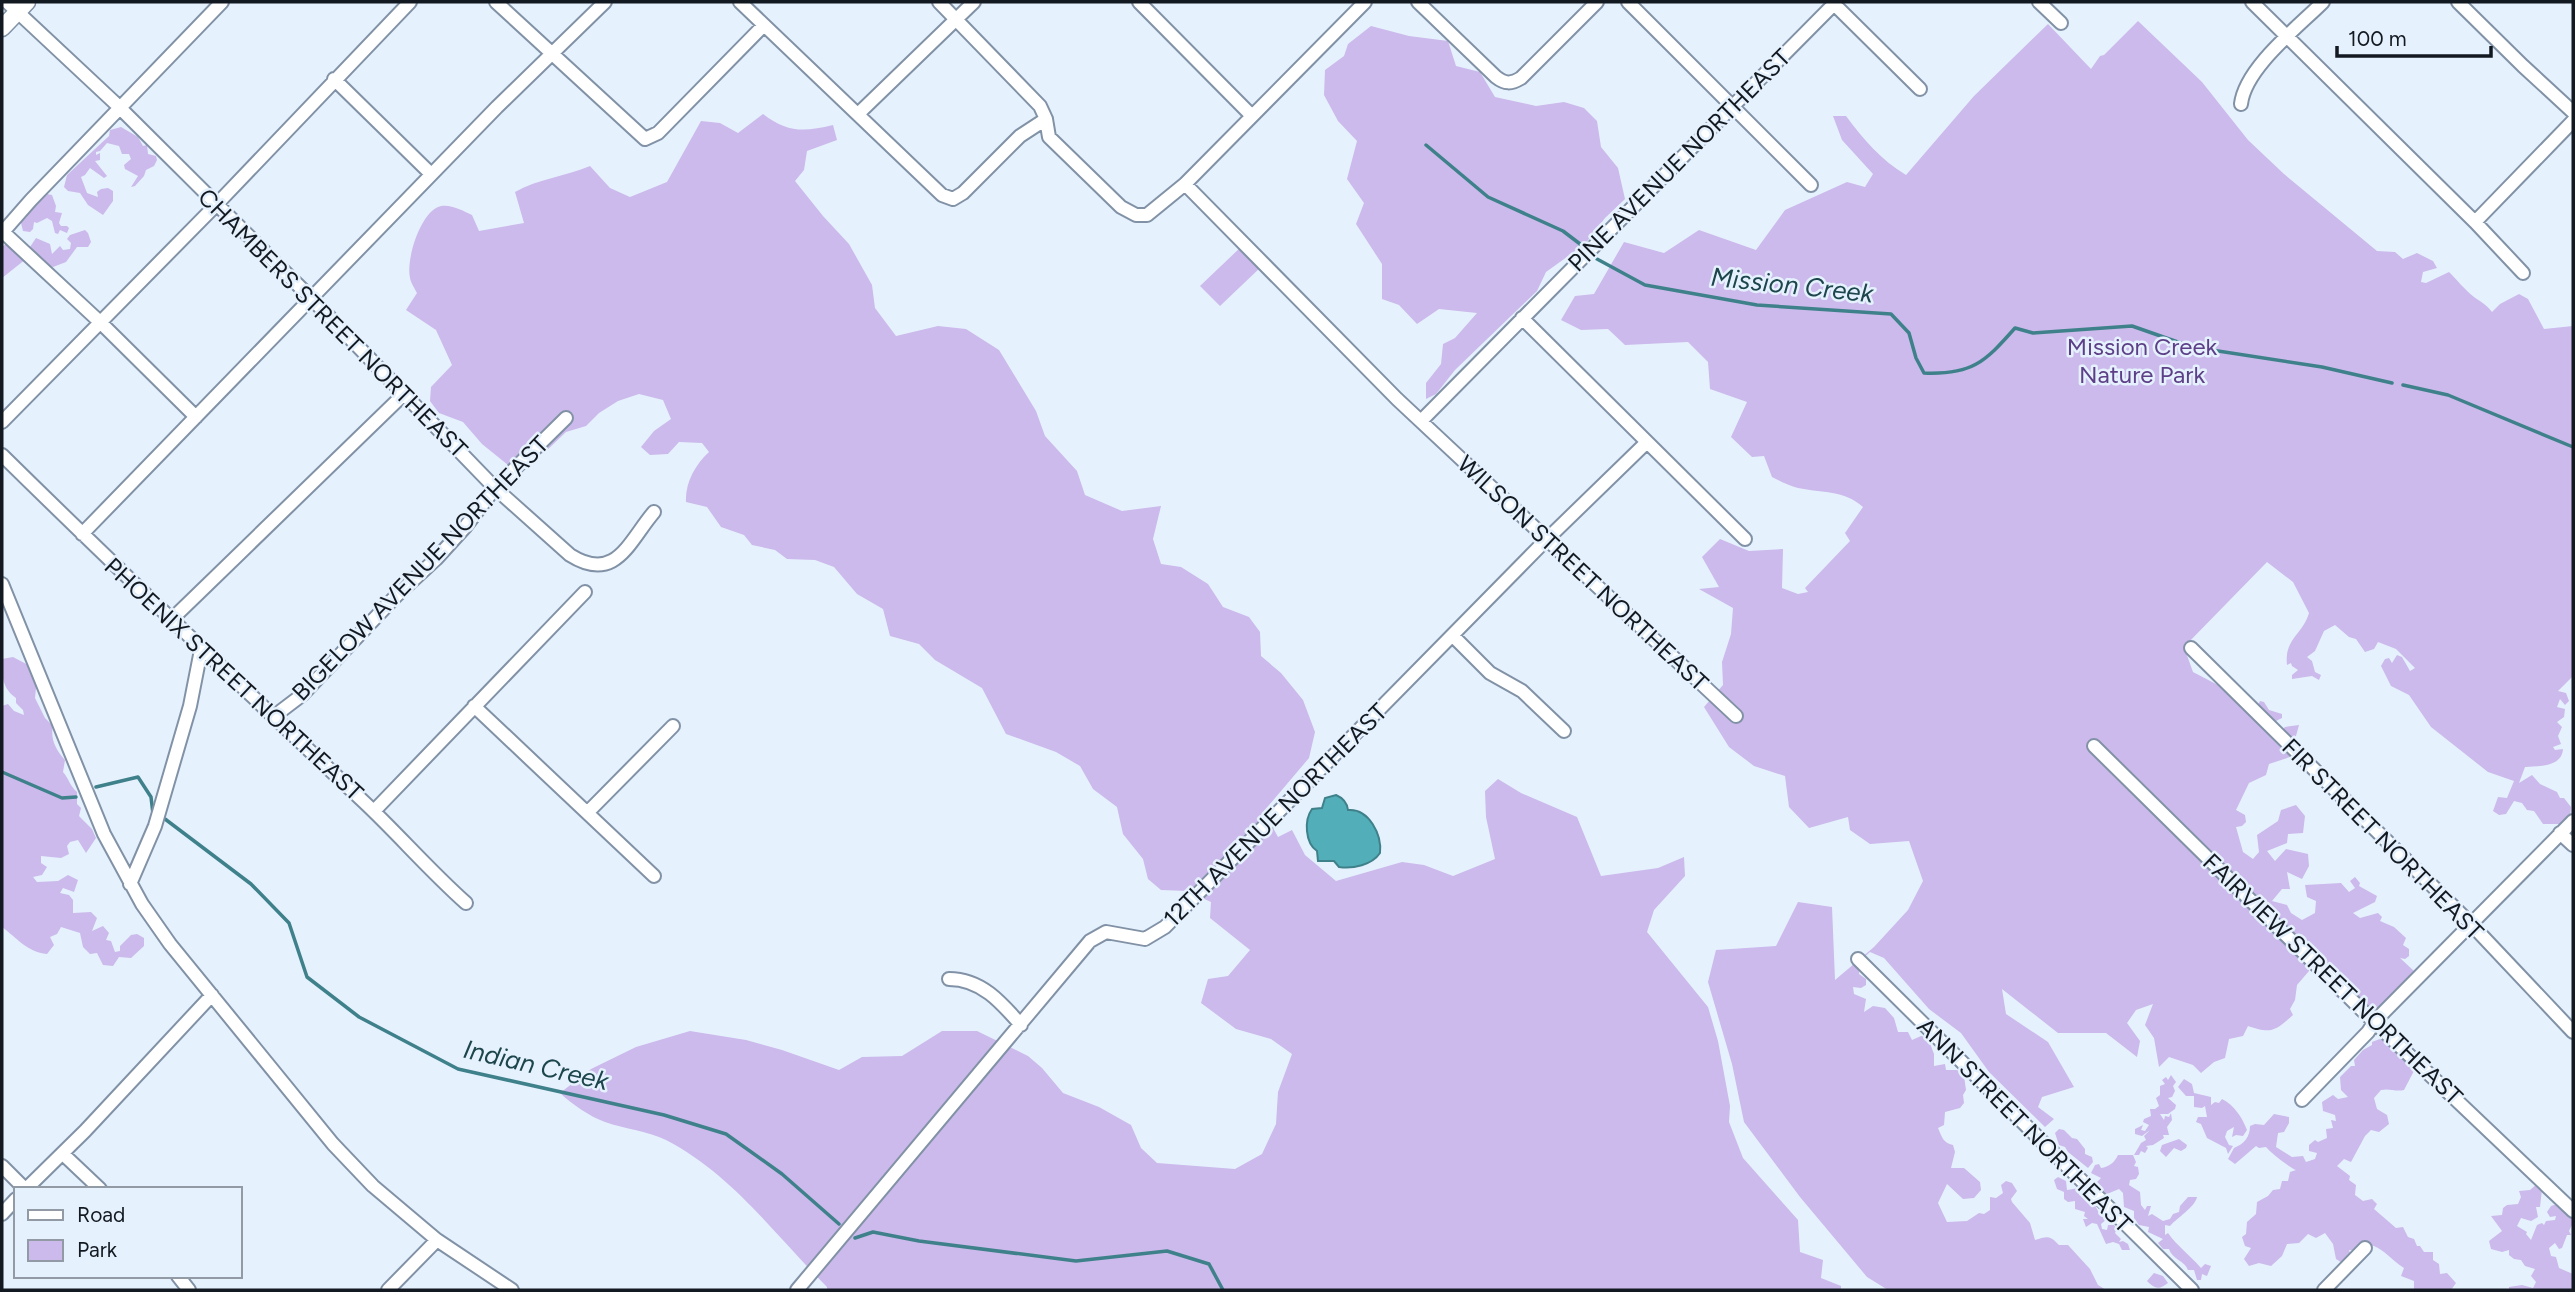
<svg xmlns="http://www.w3.org/2000/svg" width="2575" height="1292" font-family="Figtree,sans-serif">
<style>
.green{fill:#cbbaeb}
.water{fill:#52aeb8;stroke:#3f818a;stroke-width:2}
.lines{fill:none;stroke-linecap:round;stroke-linejoin:round}
.stream{stroke:#3f818a;stroke-width:3.5}
.minor-casing{stroke:#8292a6;stroke-width:16}
.major-casing{stroke:#8292a6;stroke-width:19}
.minor{stroke:#fff;stroke-width:12}
.major{stroke:#fff;stroke-width:16}
.labels{text-anchor:middle;dominant-baseline:central;stroke-width:5;stroke-linejoin:round;paint-order:stroke}
.street-label{font-size:24px;fill:#131920;stroke:#e6f1fe}
.park-label{font-size:24px;fill:#5d3f87;stroke:#e6f1fe}
.water-label{font-size:26px;font-style:italic;fill:#1c464b;stroke:#e6f1fe}
</style>
<rect width="100%" height="100%" fill="#e6f1fe"/>
<!-- green -->
<path class="green" d="M2138,21L2202,82L2248,140L2284,174L2377,251L2395,252L2403,259L2417,253L2433,261L2437,268L2423,272L2421,282L2426,283L2449,272C2457,280 2465,290 2474,297C2482,303 2485,303 2492,312L2500,304L2519,294L2528,299L2544,329L2573,326V676L2558,691L2566,693L2569,701L2565,705L2560,699L2557,707L2565,709L2564,717L2557,722L2562,727L2558,736L2561,744L2553,747L2555,750L2563,749C2562,767 2539,766 2525,767L2519,783L2532,775L2540,784L2557,792L2560,798H2564L2571,807L2570,818L2560,824H2543L2534,811L2527,810L2522,803L2514,801L2506,814L2499,815L2493,811L2498,797L2507,798L2514,781L2488,772L2431,727L2409,695L2391,686L2381,666L2385,659L2389,658L2392,663L2397,655L2402,657L2410,671L2415,668L2396,649L2378,642L2374,649L2365,652L2356,639L2349,637L2335,625L2324,631L2315,651L2307,657L2312,661L2315,672L2321,675L2319,680L2312,676L2292,679V675L2298,670L2292,666L2291,663L2287,665C2284,639 2303,634 2309,613L2293,582L2267,562L2184,647L2193,672L2237,695L2247,705L2262,709L2258,705L2260,701L2264,702L2269,710L2282,714V718L2274,722L2279,733L2285,727L2299,725L2296,736L2292,740L2296,755L2269,764L2266,775L2249,783L2236,810L2245,815L2246,822L2242,826L2236,827L2243,852L2253,859L2259,852L2257,835L2278,821L2281,810L2296,805L2305,816L2303,833L2288,834L2287,843L2267,851L2275,861L2286,849L2308,854L2309,866L2302,879L2287,872L2290,889H2282L2272,901L2287,905L2291,913L2302,920L2315,913L2316,901L2307,897L2305,885L2341,883L2349,892L2355,888L2350,881L2355,877L2360,883L2359,886L2377,896L2375,902L2353,913L2360,918L2378,913L2382,917L2380,921L2394,927L2406,938L2403,945L2409,949V956L2405,959L2400,958L2414,971L2413,981L2402,992L2397,987L2399,993L2391,1010L2361,1015L2334,995L2316,968L2315,948L2309,962V971L2297,985L2295,1000L2290,1009L2293,1015C2275,1031 2271,1034 2248,1026L2243,1036L2229,1039L2225,1058L2214,1062L2201,1073L2193,1065L2169,1057L2159,1067L2154,1038L2145,1025L2153,1004L2136,1010L2127,1023L2140,1041L2137,1057L2106,1033H2058L2002,989L2006,1014L2048,1042L2074,1087L2042,1097L2038,1107L2054,1119L2045,1127L1989,1072L1961,1033L1929,1009L1884,958L1870,952L1861,960L1859,974L1866,979V985L1861,988L1853,987L1854,994L1866,999L1864,1012L1873,1006L1885,1008L1894,1018L1898,1032H1908L1912,1040L1921,1036L1928,1038L1934,1054V1066L1945,1064L1946,1070H1957L1964,1076L1966,1090L1963,1095L1964,1103L1960,1108L1945,1112L1944,1125L1938,1128C1942,1137 1943,1143 1953,1145L1955,1152L1951,1168H1964L1980,1182L1981,1190L1974,1198L1963,1199L1947,1184L1938,1203L1947,1222L1967,1221L1979,1213L1984,1214L1990,1210V1197L1996,1198L2003,1193L2001,1185L2006,1181L2012,1183L2017,1191L2011,1199L2012,1202L2030,1223L2035,1240C2047,1236 2050,1235 2059,1245H2068L2090,1269L2098,1285L2106,1290H1888L1867,1277L1800,1197L1744,1122L1732,1064L1708,982L1716,950L1776,946L1798,902L1832,907L1835,980L1874,947L1908,910L1923,881L1909,841L1870,844L1850,830L1848,817L1809,828L1789,807L1785,776L1754,766L1729,747L1704,707L1723,685L1722,662L1731,634L1733,608L1699,589L1719,587L1702,557L1720,539L1749,551L1783,549L1782,588L1798,594L1808,592L1805,588L1850,541L1845,533L1863,507C1844,490 1822,493 1798,488C1789,486 1780,481 1772,477L1764,456L1752,457L1731,437L1747,402L1710,389L1708,362L1688,342L1625,345L1608,329L1581,330L1561,320L1575,296L1594,294L1624,242L1664,253L1699,230L1756,250L1785,210L1847,182L1865,187L1873,174L1842,140L1833,116H1846C1863,139 1881,160 1906,175L1974,96L2048,24L2091,69L2100,56L2104,55Z
M1371,26L1409,36L1448,41L1456,66L1480,72L1495,97L1536,106L1564,102L1584,108L1597,121L1601,147L1618,168L1625,199L1605,218L1585,244L1546,272L1537,291L1455,370L1436,394L1426,399V383L1441,364L1443,344L1455,338L1477,313L1439,309L1417,324L1399,305L1382,299V264L1356,224L1364,203L1347,179L1357,141L1338,121L1324,95L1325,70L1344,56L1348,44Z
M763,114C788,133 804,132 833,125L837,140L807,151L804,170L795,181L823,216L849,244L872,285L875,308L896,336L938,326L966,329L999,350L1036,411L1045,436L1077,471L1085,495L1122,511L1161,506L1153,539L1161,564L1181,567L1208,584L1223,607L1249,617L1260,632L1261,656L1281,673L1303,700L1315,732L1309,758L1264,811L1278,837L1292,830L1305,855L1336,881L1402,862L1424,865L1453,876L1495,859L1486,817L1485,791L1498,779L1521,793L1577,817L1601,876L1658,868L1684,857L1685,876L1654,910L1647,932L1708,1007L1718,1041L1730,1106L1729,1122L1743,1158L1798,1220L1800,1252L1823,1260L1821,1278L1841,1286V1290H827V1287C776,1236 732,1174 666,1140C648,1131 625,1129 605,1122C589,1116 573,1105 560,1093L591,1069L636,1047L690,1031L746,1040L782,1050L839,1070L862,1057L902,1056L942,1031H977L1028,1056L1042,1068L1063,1093L1099,1107L1131,1125L1141,1148L1157,1163L1235,1169L1262,1154L1276,1124L1278,1092L1292,1054L1271,1039L1236,1029L1201,1003L1208,979L1228,976L1250,950L1210,918L1211,902L1187,891L1161,890L1148,879L1143,859L1123,834L1117,807L1093,789L1080,766L1056,752L1006,734L982,688L935,660L919,644L890,636L883,609L857,594L834,567L815,560L787,559L775,550L752,545L744,535L721,527L707,507L686,502C685,483 695,465 709,452L702,443L679,442L668,454L650,455L641,447L654,431L671,419L663,400L639,394L618,401L599,413L586,426L566,432L544,453L519,457L508,465L482,444L463,422L439,413L430,401L431,387L452,365L436,330L406,310L417,293C415,289 411,283 410,278C406,260 419,218 436,208C447,202 461,210 472,215L479,231L524,223L515,192C538,179 566,176 590,166L610,188L630,197L667,182L701,121L720,123L738,133Z
M121,127L138,137L143,146L147,145L148,154L156,156L157,160L154,166L146,170L144,176L135,186L131,187L138,176L125,169L124,165L131,159L129,154H122L119,146L107,143L100,151L96,152V155L100,153V160L95,161L107,176L104,178L90,168L85,175L81,177L87,193L98,197L97,192L101,189L108,188L113,191V201L103,215L88,205L80,193L68,191L64,187L67,175L109,136L110,130Z
M44,193L46,196L47,194L52,195L56,206L55,212L62,213L59,223L61,226H67L69,228L67,233L60,230L58,234L55,233L52,221L47,218L37,223L34,222L33,229L30,232L23,231L20,219L27,217L24,213L29,205L36,206L33,202Z
M85,230L88,233L91,242L88,247H77L66,262L53,267L42,263L28,250L36,238L50,244L52,254L60,246L63,250L70,249L71,243L67,239L70,235Z
M7,243L26,259L2,278V247Z
M1242,246L1262,266L1220,306L1200,286Z
M13,657L32,667L37,678L35,698L45,718L53,726C50,739 56,750 65,760L63,772C69,779 70,786 77,792V804L81,808L79,816L92,829L96,838L86,853L78,840L70,842L67,846L69,854L61,858L41,856V863L47,867L42,875L33,877L37,882L58,881L68,875L78,880L74,892L63,888L60,893L69,895L73,900V913L91,912L97,918L92,931L103,926L109,933L106,940L111,941L115,952L120,951V946L131,935L137,934L144,938V946L131,958L119,957L113,966L103,965L97,953L90,954L83,947L80,933L61,927L57,934L50,937L54,945L47,954C27,952 17,938 2,927V706L8,704L14,711L24,715L23,710L16,703V698C2,688 2,676 2,659Z
M2385,1037L2388,1046L2394,1047L2416,1067L2404,1090C2395,1092 2390,1088 2381,1090L2374,1098L2377,1109L2387,1115L2389,1124L2379,1132L2371,1130L2365,1136L2351,1162L2344,1159L2337,1166L2350,1176L2349,1180L2356,1185L2355,1195L2363,1201L2372,1199L2377,1204L2374,1209L2396,1228L2403,1227L2408,1237L2414,1239L2417,1246H2420L2424,1252H2433V1260L2439,1264L2440,1274L2447,1273L2456,1283L2451,1290H2414V1281L2401,1276L2404,1268C2390,1259 2384,1248 2366,1243L2359,1251L2349,1250L2352,1259L2344,1264L2336,1259L2333,1244L2325,1233L2316,1238L2308,1234L2299,1243L2287,1244L2282,1256L2271,1266L2259,1263L2249,1266L2244,1259L2251,1248L2245,1246L2242,1237L2246,1234L2247,1222L2256,1214L2257,1202L2268,1196L2273,1190L2280,1189L2282,1181H2288L2290,1172L2296,1170C2289,1167 2271,1153 2266,1147L2259,1148L2256,1146L2235,1164L2228,1159L2234,1148C2244,1144 2250,1137 2250,1126L2255,1124L2264,1125L2274,1114L2289,1117V1123L2284,1132L2278,1133L2276,1147L2292,1157L2303,1156L2306,1162L2315,1159L2317,1153L2309,1151V1145L2315,1140L2318,1142L2327,1138L2326,1129L2333,1128L2331,1120L2336,1121L2335,1115L2323,1111L2322,1102L2333,1095L2338,1099L2348,1097L2341,1090L2340,1077L2351,1066H2355L2354,1060L2363,1050L2372,1045V1042Z
M2171,1075L2176,1082L2173,1086L2175,1091L2172,1097L2168,1098L2176,1105L2175,1109L2168,1114H2160L2164,1120L2165,1116L2169,1117L2171,1113L2172,1120L2167,1127L2169,1135H2163L2164,1138L2153,1145L2146,1146L2148,1148L2145,1153L2141,1151L2139,1155H2134L2141,1143L2146,1140L2144,1136L2150,1130L2142,1136L2135,1134V1129L2143,1125L2141,1130L2145,1131L2149,1125L2143,1122L2144,1119L2151,1116L2150,1109H2155L2159,1106L2156,1098L2160,1095V1086L2165,1084L2162,1080L2166,1077L2168,1080Z
M2184,1079L2192,1084L2194,1093L2211,1097V1105L2215,1102L2219,1103L2222,1099C2234,1105 2242,1117 2247,1130L2243,1136L2236,1135L2232,1137L2234,1127L2227,1131L2225,1137L2229,1145L2233,1146L2228,1154L2226,1148L2207,1138L2201,1124L2196,1122L2198,1117H2207L2205,1106L2202,1108L2194,1107V1096H2186L2178,1087Z
M2059,1129L2064,1130L2072,1138L2077,1139L2085,1149V1154L2092,1157L2093,1162L2088,1168L2068,1152L2065,1147L2059,1145L2055,1133Z
M2179,1139L2187,1145L2186,1148L2181,1151L2174,1148L2166,1157L2160,1151L2162,1145Z
M2118,1155H2133L2136,1162L2134,1166L2138,1167L2139,1174L2136,1179L2130,1180L2129,1185L2140,1192L2141,1205L2145,1210L2147,1206H2151L2148,1216L2152,1214L2163,1221L2170,1219L2173,1214L2179,1212L2180,1206L2188,1197H2197C2195,1207 2177,1218 2170,1226L2165,1225V1235L2168,1233C2177,1246 2190,1255 2201,1268L2205,1264L2211,1266L2207,1276L2202,1274L2201,1280H2197L2194,1270H2188C2185,1261 2172,1259 2169,1249H2163L2158,1243L2163,1239L2148,1232L2149,1227L2139,1225L2134,1218V1211L2124,1207L2123,1193L2119,1189L2107,1194L2101,1192L2095,1184L2101,1178L2091,1173L2095,1165L2099,1164L2101,1168C2109,1167 2115,1162 2118,1155Z
M2058,1177L2066,1181L2067,1190L2079,1188V1195L2089,1198V1204L2095,1205L2099,1213L2107,1214V1219L2101,1224L2102,1229L2107,1230L2108,1225H2114L2117,1229L2115,1233L2121,1239L2119,1242L2123,1241L2128,1244L2130,1250H2122L2119,1244L2113,1242L2106,1244L2097,1224L2092,1223L2086,1227L2083,1219H2088L2084,1216L2085,1212L2075,1209V1201L2068,1202L2064,1199V1192L2057,1189L2054,1180Z
M2537,1184L2542,1189L2540,1207H2536L2538,1217L2531,1221L2521,1218L2517,1226L2527,1232L2526,1234L2531,1240L2537,1225L2542,1223L2544,1225L2546,1221L2555,1220L2556,1216L2550,1217L2547,1212L2551,1206L2557,1204L2571,1213L2573,1223L2569,1231L2571,1235H2567L2562,1248L2559,1249L2555,1243L2549,1248L2551,1256L2556,1257L2559,1268L2573,1274V1290H2509V1287L2522,1285L2533,1288L2536,1282L2531,1276L2535,1269L2525,1266L2521,1260L2514,1259L2509,1255V1250L2502,1252L2491,1249L2489,1241L2502,1231L2491,1216L2502,1215L2503,1208L2507,1205L2518,1204L2521,1197L2519,1191L2530,1190Z
M2154,1273L2163,1276L2168,1283C2159,1290 2155,1289 2147,1281Z"/>
<!-- water -->
<path class="water" d="M1336,795C1343,798 1347,802 1348,810C1369,808 1382,835 1380,853C1372,865 1353,869 1339,867L1334,861H1318L1317,851C1305,843 1304,820 1312,809L1322,808L1325,798Z"/>
<g class="lines">
<!-- stream -->
<path class="stream" d="M1426,145L1488,197L1563,231L1584,247
M1597,259L1645,285L1757,305L1891,314L1909,333L1916,358L1924,373C1972,375 1985,362 2015,328L2033,333L2132,326L2192,347L2322,367L2392,383
M2403,385L2448,395L2573,447
M2,772L62,798L76,797
M96,787L138,777L151,797L153,814
M165,819L251,884L289,923L307,977L359,1017L458,1069L664,1115L726,1134L782,1174L839,1224
M855,1238L873,1232L919,1241L1076,1261L1167,1251L1209,1264L1223,1290"/>
<defs>
<path id="minor" d="M7,2L115,103L312,299L495,488L570,555C616,584 629,541 654,512
M496,2L645,139L658,133L764,25
M740,2L942,195L953,199L963,193L1020,136L1046,119
M939,2L1040,106L1046,119L1049,137L1121,207L1136,215H1147L1185,184L1365,2
M1139,2L1252,116
M1418,2L1496,77C1505,84 1511,84 1521,78L1597,2
M1628,2L1811,185
M1832,2L1920,89
M2039,2L2061,23
M2252,2L2475,222L2523,273
M2458,2L2523,66L2573,112
M334,79L431,174
M2241,104C2245,68 2298,27 2323,2
M858,114L974,2
M1185,184L1397,399L1736,716
M2475,222L2573,121
M2,231L101,323L196,417
M2,233L31,200L222,2
M1522,318L1745,539
M1421,421L1836,2
M2,422L216,205L410,2
M2,455C121,572 242,687 364,802C399,835 430,871 466,903
M82,534L497,107L605,2
M2,584L104,834L142,904L170,944L333,1144L373,1186L437,1240L512,1290
M171,620L405,393
M1453,636L1490,673L1522,691L1564,731
M2191,648L2471,924L2573,1032
M474,706L654,876
M273,717L302,695L396,596L436,559L466,526L495,488L566,418
M2094,746L2368,1016L2573,1211
M374,811L585,592
M588,812L673,726
M2560,833L2573,845
M130,884L155,826L190,706L201,650
M1858,959L2192,1290
M949,979C981,979 1001,1002 1021,1025
M2302,1100L2368,1032L2375,1021L2573,821
M63,1154L100,1189
M2,1166L25,1189
M26,1189L85,1131L212,995
M2,1214L16,1199
M178,1276L189,1290
M388,1290L437,1240
M797,1290L1090,941L1106,932L1145,939L1165,927L1540,546L1647,442
M2324,1290L2365,1248"/>
<path id="major" d="M2,28L27,2"/>
</defs>
<!-- minor casing -->
<use href="#minor" class="minor-casing"/>
<!-- major casing -->
<use href="#major" class="major-casing"/>
<!-- minor -->
<use href="#minor" class="minor"/>
<!-- major -->
<use href="#major" class="major"/>
</g>
<g class="labels">
<!-- street labels -->
<g class="street-label">
<text transform="translate(1679 160) rotate(-45)">PINE AVENUE NORTHEAST</text>
<text transform="translate(333 323) rotate(45)">CHAMBERS STREET NORTHEAST</text>
<text transform="translate(420 568) rotate(-46)">BIGELOW AVENUE NORTHEAST</text>
<text transform="translate(1583 573) rotate(43)">WILSON STREET NORTHEAST</text>
<text transform="translate(234 679) rotate(43)">PHOENIX STREET NORTHEAST</text>
<text transform="translate(1275 815) rotate(-45)">12TH AVENUE NORTHEAST</text>
<text transform="translate(2383 839) rotate(45)">FIR STREET NORTHEAST</text>
<text transform="translate(2333 979) rotate(44)">FAIRVIEW STREET NORTHEAST</text>
<text transform="translate(2025 1125) rotate(45)">ANN STREET NORTHEAST</text>
</g>
<!-- park labels -->
<g class="park-label">
<text x="2142" y="346">Mission Creek<tspan x="2142" dy="28">Nature Park</tspan></text>
</g>
<!-- water labels -->
<g class="water-label">
<text transform="translate(1792 285) rotate(6)">Mission Creek</text>
<text transform="translate(536 1065) rotate(13)">Indian Creek</text>
</g>
</g>
<!-- border -->
<rect width="2575" height="1292" fill="none" stroke="#131920" stroke-width="7"/>
<!-- legend -->
<rect x="14" y="1187" width="228" height="91" fill="#e6f1fe" stroke="#929ba5" stroke-width="2"/>
<rect x="28" y="1210" width="35" height="10" fill="#ffffff" stroke="#929ba5" stroke-width="2"/>
<text x="77" y="1222" font-size="21" fill="#131920">Road</text>
<rect x="28" y="1240" width="35" height="21" fill="#cbbaeb" stroke="#929ba5" stroke-width="2"/>
<text x="77" y="1257" font-size="21" fill="#131920">Park</text>
<!-- scale -->
<path d="M2337 46v10h154v-10" fill="none" stroke="#131920" stroke-width="3.5"/>
<text x="2348" y="46" font-size="21" fill="#131920" stroke="#e6f1fe" stroke-width="5" paint-order="stroke">100 m</text>
</svg>
